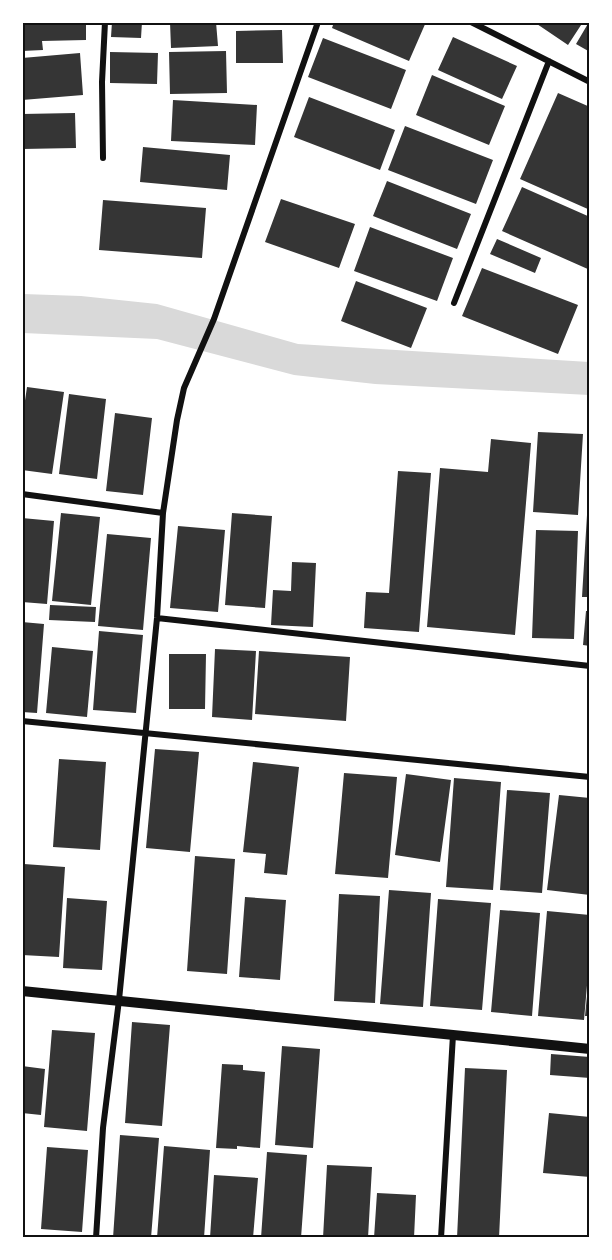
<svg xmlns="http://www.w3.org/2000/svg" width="612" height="1260" font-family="Rubik,sans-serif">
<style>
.water{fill:#d9d9d9}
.building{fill:#353535}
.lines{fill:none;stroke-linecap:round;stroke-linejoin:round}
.minor{stroke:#111;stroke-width:6}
.tertiary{stroke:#111;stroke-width:10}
.neatline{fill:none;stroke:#111;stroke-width:2}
</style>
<rect width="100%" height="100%" fill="#fff"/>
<!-- water -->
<path class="water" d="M23,294L81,296L157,304L298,344L589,362V395L375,384L294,375L157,339L23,333Z"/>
<!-- building -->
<path class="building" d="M22,22H86V40L42,41L43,50L22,51Z
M112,22H142L141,38L111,37Z
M170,22H216L218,46L171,48Z
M334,22H426L409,61L332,28Z
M534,22H583L568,45Z
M589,22H590V52L576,44Z
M282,30L283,63H236V31Z
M453,37L517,66L502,99L438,70Z
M323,38L406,70L391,109L308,77Z
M226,51L227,93L170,94L169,52Z
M110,52L158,53L157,84L110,83Z
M80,53L83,95L22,100V58Z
M432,75L505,106L489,145L416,115Z
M558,93L590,107V210L520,179Z
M309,97L395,130L380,170L294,137Z
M173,100L257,105L255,145L171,141Z
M75,113L76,148L22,149V114Z
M405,126L493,160L476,204L388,170Z
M143,147L230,155L227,190L140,182Z
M387,181L471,214L457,249L373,216Z
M522,187L590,217V270L502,231Z
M281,199L355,224L339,268L265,242Z
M103,200L206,208L202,258L99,250Z
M370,227L453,258L437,301L354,271Z
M497,239L541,258L535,273L490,254Z
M482,268L578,305L558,354L462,316Z
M356,281L427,308L411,348L341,321Z
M27,387L64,392L52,474L22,470V421Z
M69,394L106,399L97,479L59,474Z
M115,413L152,418L143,495L106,491Z
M538,432L583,434L578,515L533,512Z
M491,439L531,443L515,635L427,627L440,468L488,472Z
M398,471L431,473L419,632L364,628L366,592L389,593Z
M61,513L100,517L91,605L52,601Z
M232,513L272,516L265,608L225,605Z
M587,515H590V597H582Z
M22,518L54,521L47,604L22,602Z
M178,526L225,530L218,612L170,608Z
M536,530L578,531L574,639L532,638Z
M107,534L151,538L143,630L98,626Z
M292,562L316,563L313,627L271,625L273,590L291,591Z
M50,605L96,607L95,622L49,620Z
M586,611H590V646L583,645Z
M22,622L44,624L37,713L22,712Z
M99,631L143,635L136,713L93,710Z
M52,647L93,651L87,717L46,713Z
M215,649L256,651L252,720L212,717Z
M259,651L350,657L346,721L255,714Z
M169,654H206L205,709H169Z
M155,749L199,752L190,852L146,848Z
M59,759L106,762L100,850L53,847Z
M253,762L299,767L287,875L264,873L266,854L243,852Z
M344,773L397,777L388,878L335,874Z
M406,774L451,780L440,862L395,855Z
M454,778L501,782L493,890L446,887Z
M507,790L550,793L542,893L500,890Z
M559,795L590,798V895L547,890Z
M195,856L235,859L227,974L187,971Z
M24,864L65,867L59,957L22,955Z
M389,890L431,893L423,1007L380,1004Z
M339,894L380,896L375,1003L334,1001Z
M245,897L286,900L280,980L239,977Z
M67,898L107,901L102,970L63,968Z
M438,899L491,903L482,1010L430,1006Z
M500,910L540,913L532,1016L491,1012Z
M547,911L590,915V951L584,1020L538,1016Z
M588,985H590V1016H585Z
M132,1022L170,1025L162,1126L125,1123Z
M52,1030L95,1033L87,1131L44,1127Z
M282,1046L320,1049L313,1148L275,1145Z
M551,1054L590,1057V1078L550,1075Z
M222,1064L243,1065V1070L265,1072L260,1148L237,1146V1149L216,1148Z
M22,1066L45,1069L41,1115L22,1113Z
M465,1068L507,1070L499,1238H457Z
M549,1113L590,1117V1177L543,1173Z
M120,1135L159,1138L151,1238H113Z
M164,1146L210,1150L204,1238H157Z
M47,1147L88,1150L82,1232L41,1229Z
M267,1152L307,1155L301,1238H261Z
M327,1165L372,1167L368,1238H323Z
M214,1175L258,1178L253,1238H210Z
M377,1193L416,1195L414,1238H374Z"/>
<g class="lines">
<!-- minor -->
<path class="minor" d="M471,22L590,82
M103,158L102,82L105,22
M454,303L549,61
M22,494L163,513
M157,618L590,666
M22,721L590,777
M96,1238L103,1128L119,1000L157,618L163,513L177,420L184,388L214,319L318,22
M441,1238L453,1035"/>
<!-- tertiary -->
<path class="tertiary" d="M22,991L590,1049"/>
</g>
<!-- border -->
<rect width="612" height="1260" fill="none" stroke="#ffffff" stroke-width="48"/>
<rect x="24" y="24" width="564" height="1212" class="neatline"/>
</svg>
